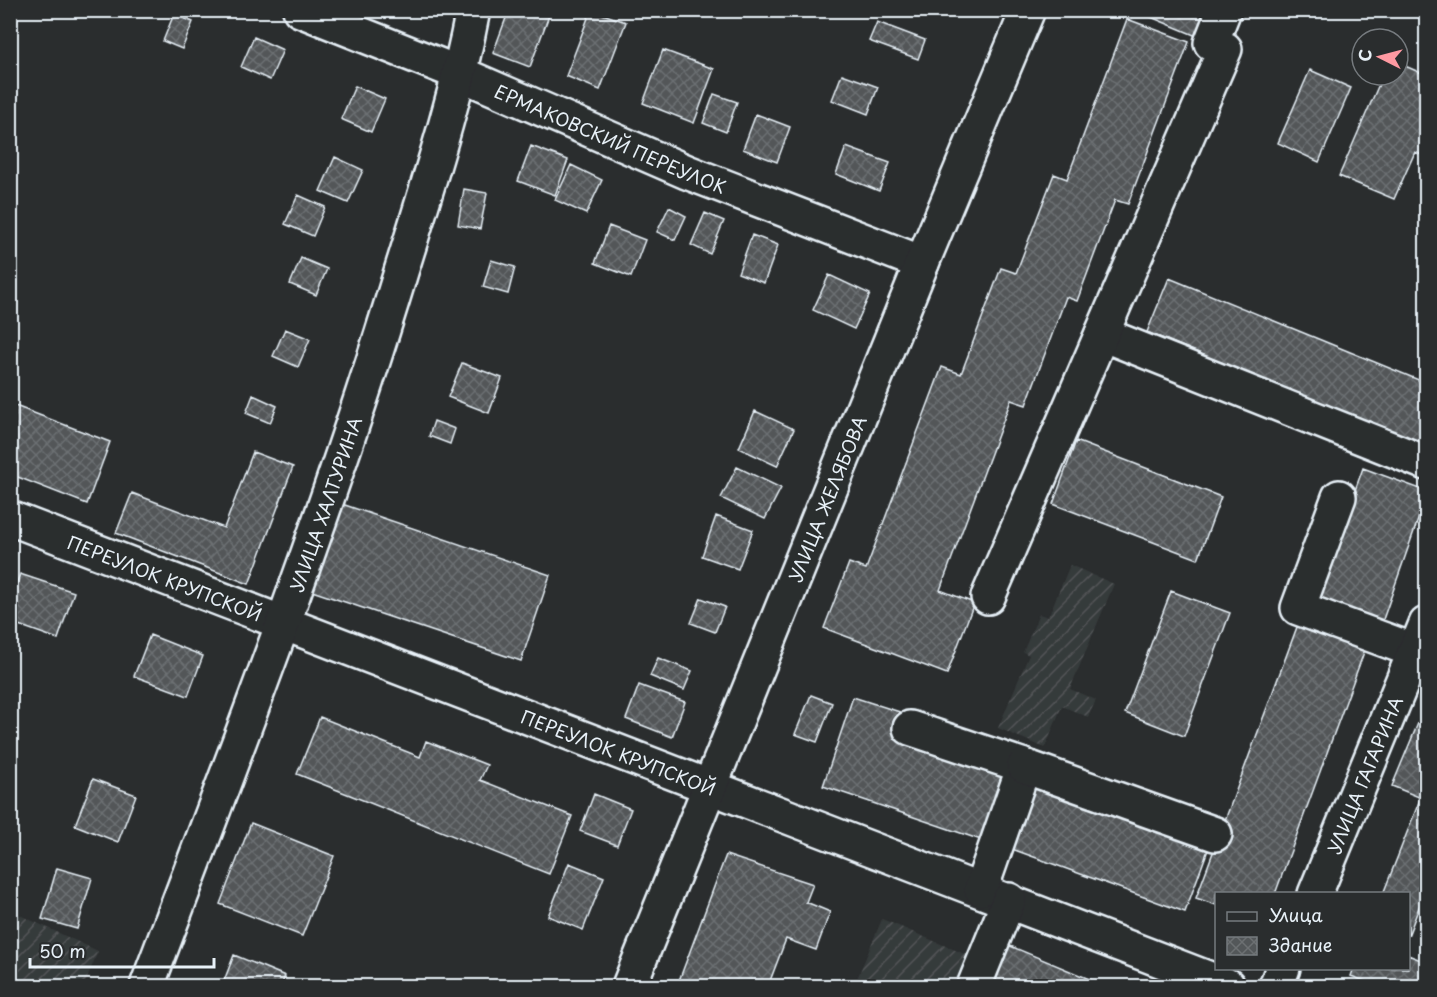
<svg xmlns="http://www.w3.org/2000/svg" width="1437" height="997" font-family="'Playpen Sans',sans-serif">
<style>
.industrial{fill:url(#industrial-furrows)}
.building{fill:url(#building-cross-hatch);stroke:#e8f1f8;stroke-width:1.5}
.lines{fill:none;stroke-linecap:round;stroke-linejoin:round}
.minor-casing{stroke:#e8f1f8;stroke-width:38}
.minor{stroke:#2a2d2e;stroke-width:33}
.labels{text-anchor:middle;dominant-baseline:central;stroke-width:5;stroke-linejoin:round;paint-order:stroke}
.street-label{font-size:18px;fill:#e8f1f8;stroke:#2a2d2e}
</style>
<defs>
<pattern id="industrial-furrows" width="10" height="10" patternUnits="userSpaceOnUse" patternTransform="scale(1.5)"><rect width="10" height="10" fill="#363a3b"/><path d="M-1 1l2-2M0 10L10 0M9 11l2-2" fill="none" stroke="#535758"/></pattern>
<pattern id="building-cross-hatch" width="8" height="8" patternUnits="userSpaceOnUse" patternTransform="scale(1.5)"><rect width="8" height="8" fill="#535759"/><path d="M0 0l8 8M0 8l8-8" fill="none" stroke="#6c7072"/></pattern>
</defs>
<rect width="100%" height="100%" fill="#2a2d2e"/>
<filter id="ink" filterUnits="userSpaceOnUse"><feTurbulence type="fractalNoise" baseFrequency=".0167" numOctaves="2"/><feDisplacementMap in="SourceGraphic" scale="12" xChannelSelector="R" yChannelSelector="G"/><feConvolveMatrix kernelMatrix="1 2 1 2 8 2 1 2 1" color-interpolation-filters="sRGB"/></filter>
<g filter="url(#ink)">
<!-- industrial -->
<path class="industrial" d="M1070,565L1114,584L1070,689L1096,700L1088,717L1062,706L1045,748L998,728L1029,655L1023,652L1039,614L1048,617Z
M11,911L98,951L84,986H11Z
M882,919L974,958L962,986H854Z"/>
<!-- building -->
<path class="building" d="M509,10H551L530,67L493,53Z
M591,10L626,22L600,90L566,76Z
M1134,10H1210L1199,37Z
M174,14L193,22L182,49L163,41Z
M1127,19L1189,42L1128,204L1115,200L1077,301L1066,297L1026,405L1011,400L940,590L974,603L947,674L824,628L849,563L866,569L942,367L961,374L1001,268L1016,273L1054,174L1067,179Z
M877,22L925,40L918,59L869,41Z
M254,37L283,50L270,80L241,67Z
M663,50L714,69L694,123L643,103Z
M1398,63L1426,75V125L1424,131L1426,132V157L1415,152L1394,199L1339,176L1383,75H1398Z
M1310,70L1351,88L1319,162L1278,143Z
M842,74L878,87L868,114L832,100Z
M355,86L385,99L371,132L341,119Z
M714,94L737,102L726,132L703,123Z
M756,114L790,127L777,162L743,149Z
M531,146L568,160L555,195L518,181Z
M846,147L890,163L879,191L836,174Z
M335,157L363,170L348,203L320,191Z
M571,165L602,180L586,214L555,200Z
M464,189L487,193L480,229L458,225Z
M298,195L325,207L313,236L285,224Z
M669,207L686,216L675,240L657,232Z
M705,213L724,221L710,254L691,245Z
M609,226L645,240L631,277L595,263Z
M752,235L778,245L764,283L738,273Z
M301,258L327,269L316,295L290,284Z
M491,260L515,267L508,294L483,287Z
M829,275L870,294L854,329L813,310Z
M1169,278L1426,383V447L1147,332Z
M285,329L310,339L298,367L273,356Z
M462,363L502,378L489,413L448,397Z
M253,395L277,406L270,423L246,413Z
M10,404L110,442L87,504L10,474Z
M755,411L794,429L777,466L739,448Z
M434,421L455,429L450,444L429,436Z
M1076,441L1221,497L1198,559L1053,504Z
M253,452L293,467L249,584L116,533L132,493L224,528Z
M737,467L781,488L765,519L721,498Z
M1363,468L1426,491V497L1380,628L1314,605Z
M342,504L550,575L521,661L312,591Z
M716,516L753,530L738,569L702,556Z
M20,574L74,592L58,639L10,622V601Z
M1171,591L1230,613L1184,736L1125,713Z
M701,598L725,607L715,632L691,623Z
M1300,619L1367,644L1275,894H1216V905L1196,898Z
M150,635L203,656L188,696L134,676Z
M658,658L692,671L684,690L650,676Z
M639,685L685,702L672,737L626,719Z
M811,695L832,703L817,742L795,734Z
M853,697L903,713L894,739L1005,777L984,841L823,786Z
M1426,704V800L1392,786Z
M320,717L420,757L426,741L487,765L480,780L572,816L549,874L297,774Z
M93,779L136,795L118,842L75,825Z
M1034,784L1209,847L1185,912L1012,849Z
M1426,784V889L1408,936V894H1383Z
M594,794L631,809L617,845L580,831Z
M251,823L334,856L302,936L220,904Z
M726,855L813,884L806,902L830,912L816,950L786,939L768,986H677Z
M569,863L604,877L583,930L548,916Z
M57,868L92,878L77,929L42,919Z
M1003,943L1106,986H985Z
M234,955L285,976L281,986H222Z
M1408,955L1426,962V986H1378L1351,976L1354,968H1408Z"/>
<g class="lines">
<defs>
<g id="minor">
<path id="s1" d="M300,10L461,74L687,172L922,263"/>
<path d="M1102,334L1426,463"/>
<path d="M1339,497L1298,608L1415,651"/>
<path id="s2" d="M10,518L1228,986"/>
<path d="M988,597L1225,49L1211,43L1224,10"/>
<path d="M910,728L1024,766L981,889"/>
<path d="M1024,766L1215,834"/>
<path id="s3" d="M1315,894L1426,624"/>
<path id="s4" d="M147,986C236,751 327,516 400,275C427,187 456,100 473,10"/>
<path id="s5" d="M629,986L922,263L1028,10"/>
<path d="M974,986L1009,900"/>
<path d="M1276,986L1283,968"/>
</g>
</defs>
<!-- minor casing -->
<use href="#minor" class="minor-casing"/>
<!-- minor -->
<use href="#minor" class="minor"/>
</g>
</g>
<g class="labels">
<!-- street labels -->
<g class="street-label">
<text stroke="none"><textPath href="#s1" startOffset="336">ЕРМАКОВСКИЙ ПЕРЕУЛОК</textPath></text>
<text stroke="none"><textPath href="#s5" startOffset="526">УЛИЦА ЖЕЛЯБОВА</textPath></text>
<text stroke="none"><textPath href="#s4" startOffset="514">УЛИЦА ХАЛТУРИНА</textPath></text>
<text stroke="none"><textPath href="#s2" startOffset="166">ПЕРЕУЛОК КРУПСКОЙ</textPath></text>
<text stroke="none"><textPath href="#s2" startOffset="652">ПЕРЕУЛОК КРУПСКОЙ</textPath></text>
<text stroke="none"><textPath href="#s3" startOffset="129">УЛИЦА ГАГАРИНА</textPath></text>
</g>
</g>
<!-- margin -->
<rect width="1437" height="997" fill="none" stroke="#2a2d2e" stroke-width="36"/>
<rect x="18" y="18" width="1401" height="961" fill="none" stroke="#e8f1f8" stroke-width="2" filter="url(#ink)"/>
<!-- legend -->
<rect x="1215" y="892" width="195" height="78" fill="#2a2d2e" stroke="#767b7f" stroke-width="1.5"/>
<rect x="1227" y="912" width="30" height="9" fill="#2a2d2e" stroke="#767b7f" stroke-width="1.5"/>
<text x="1269" y="922" font-size="18" fill="#e8f1f8">Улица</text>
<rect x="1227" y="937" width="30" height="18" fill="url(#building-cross-hatch)" stroke="#767b7f" stroke-width="1.5"/>
<text x="1269" y="952" font-size="18" fill="#e8f1f8">Здание</text>
<!-- north arrow -->
<g transform="translate(1380 57) rotate(276)"><circle r="28" fill="#2a2d2e" stroke="#767b7f" stroke-width="1.5"/>
<path d="M0-4.5L10 22L0 15L-10 22Z" fill="#ff9aa2"/>
<text y="-9" font-size="16" font-weight="bold" text-anchor="middle" fill="#e8f1f8">С</text>
</g>
<!-- scale -->
<path d="M30 958v9h184v-9" fill="none" stroke="#e8f1f8" stroke-width="3"/>
<text x="39" y="958" font-size="18" fill="#e8f1f8" stroke="#2a2d2e" stroke-width="4.5" paint-order="stroke">50 m</text>
</svg>
